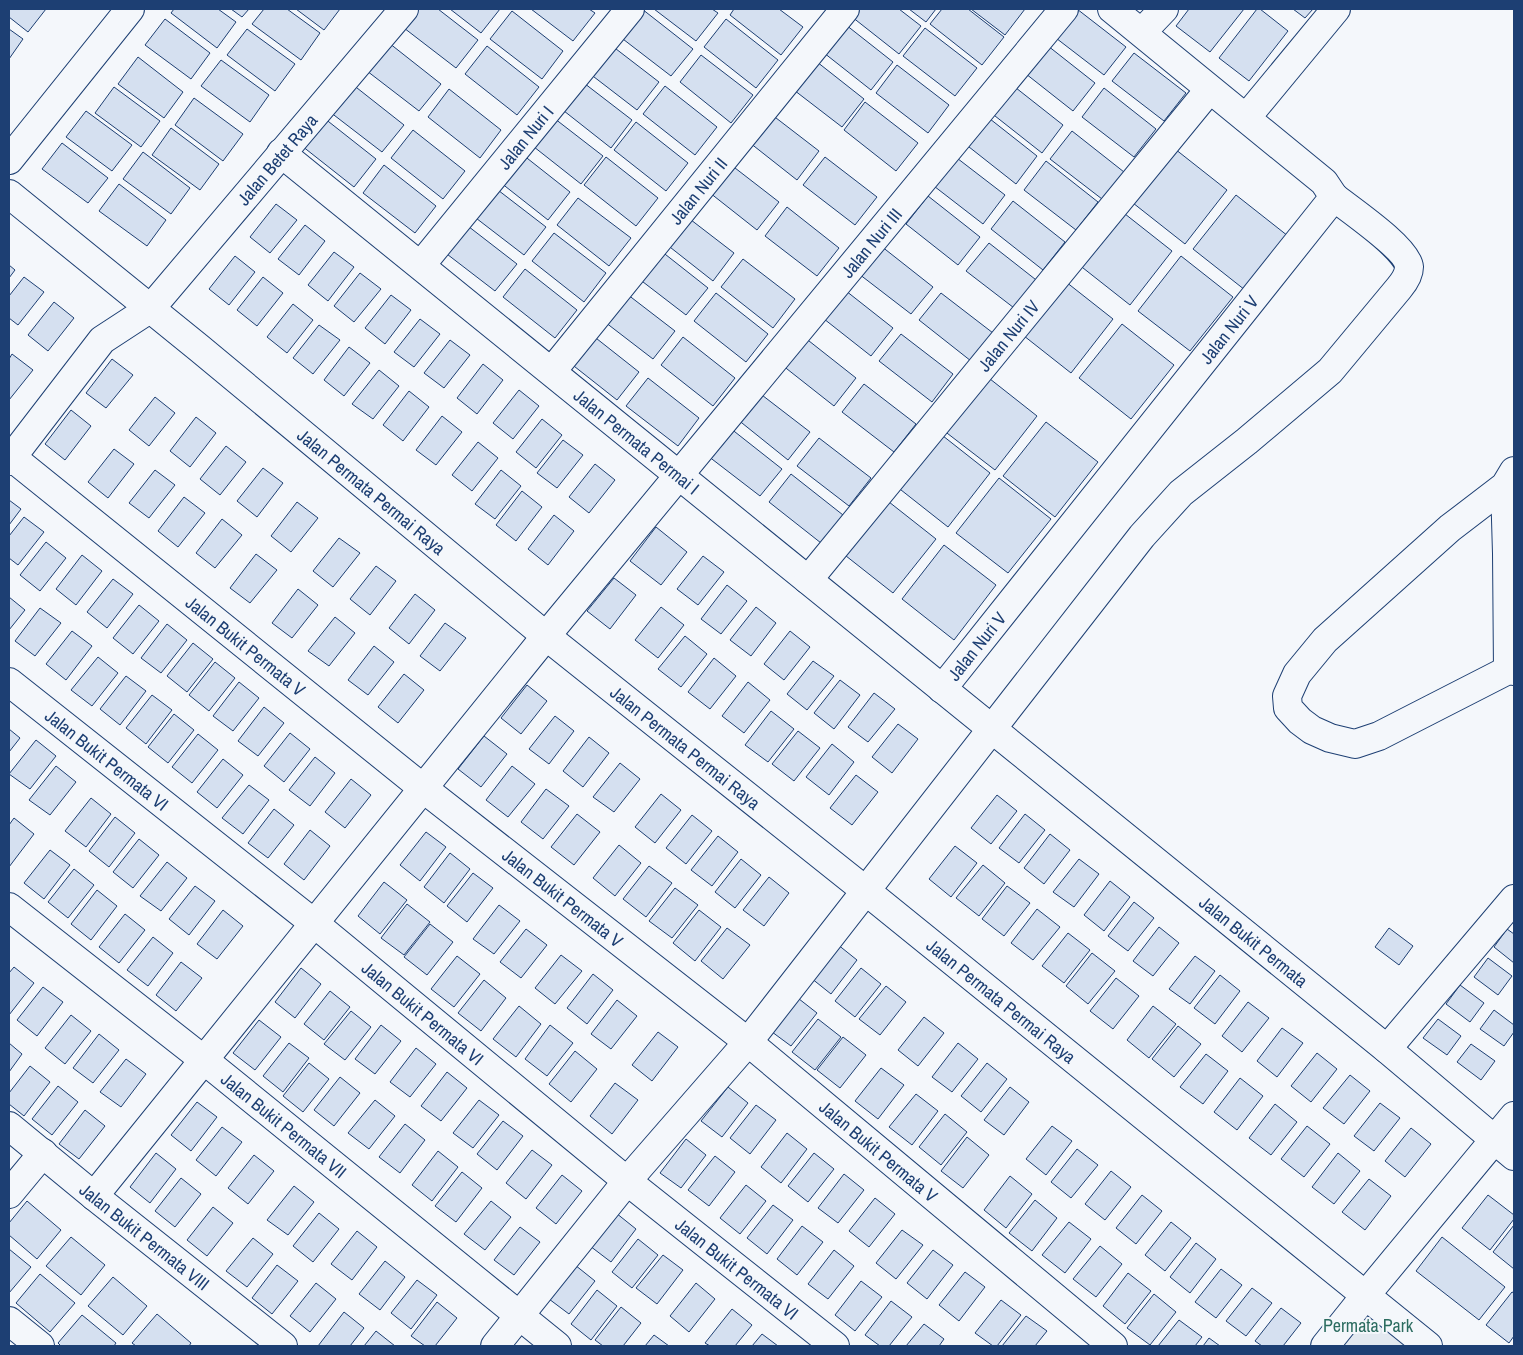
<svg xmlns="http://www.w3.org/2000/svg" width="1523" height="1355" font-family="'Archivo Narrow',sans-serif">
<style>
.green{fill:#e3e9f0;stroke:#687fa3}
.building{fill:#d5e0f0;stroke:#1d3f73}
.lines{fill:none;stroke-linecap:round;stroke-linejoin:round}
.street-casing{stroke:#1d3f73;stroke-width:30}
.street{stroke:#f4f7fb;stroke-width:28}
.labels{text-anchor:middle;dominant-baseline:central;stroke-width:4;stroke-linejoin:round;paint-order:stroke}
.street-label{font-size:18px;fill:#1d3f73;stroke:#f4f7fb}
.park-label{font-size:18px;fill:#2c6c60;stroke:#f4f7fb}
</style>
<rect width="100%" height="100%" fill="#f4f7fb"/>
<!-- green -->
<path class="green" d="M1365,1296L1428,1346H1325Z"/>
<!-- building -->
<path class="building" d="M9,9H46L28,32L9,17Z
M174,9H218L236,22L217,48L171,13Z
M231,9H249L242,17Z
M264,9H287L320,33L301,60L252,24Z
M296,9H340L324,30Z
M419,9H438L478,40L456,68L404,28Z
M450,9H500L481,33Z
M531,9H589L595,13L573,41Z
M642,9L693,49L671,76L619,36Z
M654,9H712L718,13L696,41Z
M734,9H779L803,27L781,55L730,15Z
M850,9H899L921,26L899,54L847,13Z
M909,9H936L926,22Z
M942,9H968L1004,37L982,65L930,24Z
M971,9H1025L1005,35Z
M1077,9L1126,47L1104,75L1052,35Z
M1189,9H1244L1210,52L1176,26Z
M1257,9H1260L1288,31L1249,81L1219,58Z
M1293,9H1313L1305,18Z
M512,11L563,51L542,79L490,39Z
M165,19L210,53L191,79L145,45Z
M726,19L778,60L756,88L704,47Z
M841,21L893,62L871,90L819,49Z
M925,28L977,68L955,96L903,56Z
M9,29L23,39L9,59Z
M247,29L295,64L275,91L227,55Z
M607,42L659,82L637,110L585,70Z
M1043,42L1095,83L1073,111L1021,70Z
M389,43L441,84L419,111L367,71Z
M487,46L539,87L517,115L465,74Z
M1134,53L1186,93L1164,121L1112,81Z
M701,55L753,95L731,123L680,82Z
M138,57L183,92L164,118L118,84Z
M812,58L864,99L842,127L790,87Z
M221,60L269,95L250,122L201,86Z
M897,65L949,105L928,133L876,93Z
M580,80L632,120L611,148L559,107Z
M352,84L404,125L382,152L330,112Z
M1011,84L1063,125L1042,153L990,112Z
M665,86L717,127L695,155L643,114Z
M114,87L160,121L141,147L95,113Z
M1104,88L1156,129L1134,157L1082,117Z
M449,89L501,130L480,158L428,117Z
M194,98L243,134L223,161L175,125Z
M865,102L918,143L896,171L844,130Z
M86,111L132,145L112,171L66,137Z
M767,111L819,151L797,180L745,139Z
M550,115L603,156L581,184L529,143Z
M985,115L1037,156L1016,184L964,143Z
M324,118L376,159L354,187L302,146Z
M636,122L688,163L666,191L614,150Z
M171,128L219,164L200,190L152,155Z
M413,130L465,171L443,199L391,158Z
M1072,131L1124,172L1102,199L1050,159Z
M62,143L108,178L88,203L42,169Z
M1175,149L1227,190L1185,244L1133,203Z
M518,151L570,192L548,220L496,179Z
M143,152L190,188L171,214L123,179Z
M953,155L1005,195L983,224L930,183Z
M606,157L658,198L636,226L584,185Z
M825,157L877,197L855,225L803,185Z
M726,161L779,202L757,230L705,189Z
M1046,161L1098,202L1076,230L1024,190Z
M384,165L436,206L415,233L363,193Z
M119,184L166,220L147,246L99,211Z
M494,187L546,227L524,255L472,215Z
M1236,195L1288,236L1245,290L1193,249Z
M928,196L980,237L958,265L906,224Z
M578,198L631,238L609,266L557,225Z
M1013,201L1065,242L1043,270L991,229Z
M276,204L297,220L270,253L250,237Z
M787,207L839,248L817,276L765,236Z
M1120,210L1172,251L1130,305L1078,264Z
M682,213L734,253L713,281L661,240Z
M464,223L517,264L495,291L443,251Z
M305,225L325,241L299,275L278,259Z
M554,233L606,273L584,302L532,261Z
M989,243L1040,283L1018,311L966,271Z
M881,246L933,287L911,314L859,274Z
M656,247L708,288L686,315L634,275Z
M334,252L354,267L328,301L308,285Z
M235,256L255,272L229,305L209,289Z
M1181,256L1233,297L1190,351L1138,311Z
M743,259L795,299L773,328L721,287Z
M9,265L15,270L9,278Z
M525,269L577,310L555,338L503,297Z
M360,273L381,289L354,322L334,306Z
M24,277L44,292L18,325L9,318V296Z
M263,277L283,293L257,326L237,310Z
M1061,278L1113,319L1071,373L1019,332Z
M841,287L893,328L871,356L819,315Z
M623,291L675,331L653,359L601,319Z
M716,293L768,334L746,362L694,321Z
M941,293L993,333L971,361L919,320Z
M391,295L411,310L385,344L365,328Z
M54,302L74,318L48,351L28,335Z
M293,304L313,320L287,353L267,337Z
M420,319L440,334L414,367L394,352Z
M1122,324L1174,365L1131,419L1079,378Z
M319,325L340,340L313,374L293,358Z
M587,331L639,372L617,400L565,359Z
M901,334L953,374L932,402L879,361Z
M683,337L735,378L713,406L661,365Z
M804,337L856,378L834,406L782,365Z
M450,340L470,355L444,388L424,373Z
M349,347L370,363L344,396L324,380Z
M12,354L33,370L9,400V359Z
M112,359L133,375L106,408L86,393Z
M483,364L503,380L477,414L457,398Z
M379,370L399,386L373,419L352,404Z
M985,375L1037,416L995,470L943,430Z
M648,378L699,418L678,446L626,406Z
M864,384L916,424L894,452L842,412Z
M519,390L539,406L513,439L493,423Z
M409,391L429,407L403,441L383,425Z
M758,392L810,432L788,460L737,419Z
M155,397L175,413L149,446L129,430Z
M71,410L91,426L65,460L45,444Z
M442,416L462,432L436,465L416,450Z
M196,417L216,433L190,467L170,451Z
M542,419L562,435L536,468L516,452Z
M1046,422L1098,462L1055,517L1003,476Z
M730,428L782,469L760,496L708,456Z
M938,432L990,473L948,527L896,486Z
M819,438L871,478L849,506L797,466Z
M563,440L583,455L557,488L537,473Z
M478,442L498,458L472,491L452,475Z
M226,446L246,462L220,495L200,479Z
M114,449L134,464L108,498L88,482Z
M595,464L615,480L589,513L569,497Z
M263,468L283,483L257,517L237,501Z
M155,470L175,485L149,518L129,503Z
M501,470L521,486L495,519L475,504Z
M791,474L843,515L821,543L769,502Z
M999,478L1051,519L1008,573L956,533Z
M522,491L542,507L516,541L496,525Z
M184,497L205,513L178,547L158,531Z
M884,498L936,539L893,593L841,552Z
M9,500L21,509L9,525Z
M297,502L318,518L291,552L271,536Z
M554,515L574,531L548,565L528,549Z
M24,517L44,532L18,565L9,558V536Z
M222,519L242,535L215,568L196,553Z
M656,527L687,552L661,585L630,561Z
M339,538L360,553L333,587L313,571Z
M46,542L66,558L40,591L20,575Z
M944,545L996,585L954,640L902,599Z
M256,554L277,570L250,603L230,588Z
M82,555L102,571L76,605L56,589Z
M703,556L724,572L698,605L677,589Z
M376,566L396,581L370,615L350,599Z
M614,578L636,595L610,629L587,611Z
M113,579L133,594L107,628L87,612Z
M727,585L747,601L721,634L701,619Z
M298,589L318,605L292,638L272,623Z
M415,594L435,610L409,644L389,628Z
M9,597L25,610L9,630Z
M139,605L159,621L133,654L113,638Z
M661,607L684,625L658,658L635,640Z
M756,607L776,623L751,656L730,640Z
M40,608L61,623L35,656L15,641Z
M335,617L355,633L329,666L308,651Z
M445,623L466,638L440,671L420,656Z
M167,624L187,640L161,673L141,658Z
M72,631L92,646L66,680L46,664Z
M790,631L810,647L784,680L764,664Z
M685,636L707,654L681,687L658,669Z
M193,643L213,659L187,692L167,676Z
M374,646L394,662L368,695L348,680Z
M98,657L118,673L92,706L71,690Z
M714,658L736,676L710,709L688,692Z
M813,661L834,676L807,710L787,694Z
M215,662L235,678L209,711L189,695Z
M404,674L424,690L398,723L378,707Z
M126,676L146,691L120,725L100,709Z
M840,680L860,695L834,729L814,713Z
M239,682L259,698L233,731L213,716Z
M748,682L770,700L744,733L722,716Z
M527,685L547,701L521,734L501,718Z
M874,693L895,709L868,742L848,727Z
M152,695L172,710L146,744L126,728Z
M264,707L284,723L258,756L238,741Z
M771,711L794,729L768,762L745,745Z
M174,714L194,730L168,763L148,747Z
M555,716L574,731L549,764L529,749Z
M898,724L918,739L892,773L872,757Z
M9,729L20,738L9,752Z
M798,731L820,748L794,781L772,764Z
M290,733L310,749L284,782L264,766Z
M198,734L218,750L192,783L172,767Z
M484,736L507,754L481,787L458,769Z
M589,737L609,753L583,787L563,771Z
M36,740L56,756L30,789L9,774Z
M832,744L854,762L829,795L806,777Z
M315,757L335,773L310,806L289,790Z
M223,759L243,775L217,808L197,792Z
M620,763L640,779L614,812L593,797Z
M56,766L76,782L50,815L29,800Z
M512,766L535,784L508,817L486,800Z
M856,775L878,792L852,825L830,808Z
M351,779L371,795L345,828L325,812Z
M249,785L269,800L243,834L222,818Z
M546,789L569,806L543,839L521,822Z
M661,794L681,810L655,843L635,827Z
M997,795L1017,811L991,844L971,828Z
M91,798L111,814L86,847L65,831Z
M274,809L294,825L268,858L248,843Z
M577,814L600,832L574,865L551,847Z
M1025,814L1045,830L1019,863L999,848Z
M692,815L712,831L686,864L666,848Z
M115,817L135,833L109,867L89,851Z
M14,818L34,834L9,867V825Z
M310,830L330,846L304,880L284,864Z
M426,832L446,847L420,881L400,865Z
M1050,834L1070,850L1044,884L1024,868Z
M718,836L738,852L712,886L691,870Z
M139,839L159,855L133,888L113,872Z
M619,845L641,863L615,896L593,878Z
M955,846L977,863L951,897L929,879Z
M50,850L70,865L44,899L24,883Z
M450,853L470,869L444,903L424,887Z
M741,859L761,875L735,908L715,892Z
M1079,859L1099,874L1074,907L1053,892Z
M167,862L187,878L161,911L140,896Z
M983,865L1005,883L979,916L956,898Z
M649,866L672,883L646,917L623,899Z
M74,869L94,885L68,918L48,902Z
M473,873L493,888L467,922L447,906Z
M769,877L789,893L764,926L743,910Z
M1110,881L1130,897L1104,931L1084,915Z
M384,882L407,900L380,934L358,916Z
M195,886L215,901L189,935L169,919Z
M1007,886L1030,903L1004,936L982,919Z
M675,888L698,905L672,938L649,921Z
M97,890L117,906L91,940L71,924Z
M1134,902L1154,918L1128,951L1108,936Z
M407,904L430,922L404,955L381,938Z
M499,905L520,921L494,954L473,939Z
M1037,909L1060,927L1033,960L1011,943Z
M223,910L243,926L217,959L197,944Z
M699,910L721,927L695,961L673,943Z
M125,914L145,930L119,963L99,947Z
M430,924L453,942L427,975L404,957Z
M1159,927L1179,943L1153,976L1133,961Z
M727,928L750,945L723,979L701,961Z
M1389,928L1413,946L1399,965L1375,947Z
M526,929L547,945L521,978L500,962Z
M1507,929L1514,934V963L1494,947Z
M1068,933L1090,950L1064,983L1042,966Z
M153,937L173,953L148,986L127,970Z
M837,944L857,960L831,994L811,978Z
M1092,953L1115,971L1088,1004L1066,986Z
M561,955L582,971L555,1004L535,988Z
M457,956L480,974L454,1007L431,989Z
M1195,956L1215,971L1190,1004L1169,989Z
M1488,958L1512,976L1498,995L1474,977Z
M181,962L202,978L176,1011L156,995Z
M14,967L34,983L9,1015V973Z
M301,968L321,984L295,1018L275,1002Z
M861,968L881,984L855,1017L835,1001Z
M593,974L613,990L587,1024L567,1008Z
M1220,975L1240,991L1215,1024L1194,1008Z
M1116,978L1139,996L1113,1029L1090,1011Z
M484,980L506,998L481,1031L458,1013Z
M1460,985L1484,1003L1470,1022L1446,1004Z
M886,986L906,1002L880,1035L859,1019Z
M43,987L63,1002L37,1036L17,1020Z
M330,991L350,1007L324,1040L304,1024Z
M794,995L817,1013L791,1046L768,1029Z
M617,1000L637,1016L611,1049L591,1034Z
M1248,1002L1269,1018L1242,1052L1222,1036Z
M519,1006L541,1024L516,1057L493,1039Z
M1153,1006L1176,1024L1149,1058L1127,1040Z
M1494,1010L1514,1025V1032L1504,1046L1480,1029Z
M351,1011L371,1027L345,1060L324,1044Z
M71,1015L91,1031L65,1064L45,1048Z
M924,1017L944,1033L918,1066L898,1050Z
M818,1019L841,1037L815,1070L792,1052Z
M1438,1019L1461,1036L1447,1055L1423,1038Z
M259,1020L281,1037L255,1070L233,1053Z
M381,1025L401,1041L375,1074L355,1059Z
M550,1025L573,1043L547,1076L525,1059Z
M1178,1026L1201,1044L1174,1077L1152,1059Z
M1282,1028L1303,1043L1277,1077L1257,1061Z
M658,1032L678,1047L652,1081L632,1065Z
M99,1034L119,1050L93,1083L73,1068Z
M843,1037L866,1055L840,1088L817,1070Z
M9,1043L22,1054L9,1072Z
M289,1043L309,1058L283,1092L263,1076Z
M958,1043L978,1059L952,1092L932,1077Z
M1471,1044L1495,1061L1481,1080L1457,1062Z
M416,1048L436,1064L410,1097L390,1082Z
M575,1051L597,1069L571,1102L549,1084Z
M1317,1053L1337,1069L1311,1102L1291,1086Z
M1206,1054L1228,1071L1203,1104L1180,1087Z
M126,1059L146,1074L121,1107L100,1092Z
M309,1063L329,1079L303,1112L283,1096Z
M987,1063L1007,1079L981,1112L961,1096Z
M30,1066L50,1082L24,1116L9,1104V1093Z
M881,1068L904,1085L878,1119L855,1101Z
M447,1072L467,1088L441,1121L421,1106Z
M1350,1075L1370,1091L1344,1124L1323,1108Z
M340,1077L360,1093L334,1126L314,1110Z
M1240,1078L1263,1096L1237,1130L1214,1112Z
M615,1083L638,1100L612,1134L590,1116Z
M58,1086L78,1102L52,1135L32,1119Z
M728,1087L748,1103L722,1137L701,1121Z
M1010,1087L1029,1102L1004,1135L984,1120Z
M916,1094L938,1111L912,1145L889,1127Z
M375,1100L395,1116L369,1149L348,1133Z
M479,1100L499,1115L473,1148L453,1133Z
M197,1102L217,1117L191,1151L171,1135Z
M1380,1103L1400,1118L1374,1151L1354,1136Z
M1275,1104L1297,1122L1271,1155L1249,1138Z
M756,1105L776,1120L750,1154L730,1138Z
M85,1110L105,1126L79,1159L59,1144Z
M945,1114L967,1132L941,1165L919,1147Z
M503,1121L523,1136L497,1170L477,1154Z
M405,1124L425,1140L400,1173L379,1157Z
M1052,1126L1072,1141L1046,1175L1026,1159Z
M1307,1126L1330,1144L1304,1177L1281,1159Z
M222,1127L242,1142L216,1176L196,1160Z
M1411,1128L1431,1144L1405,1177L1385,1161Z
M787,1133L807,1149L781,1183L761,1167Z
M967,1137L989,1155L963,1188L941,1171Z
M686,1139L706,1155L681,1188L660,1173Z
M1077,1149L1098,1165L1071,1198L1051,1182Z
M532,1150L552,1165L526,1199L506,1183Z
M438,1151L458,1167L432,1201L412,1185Z
M156,1153L176,1169L150,1203L130,1187Z
M814,1153L834,1169L808,1202L788,1186Z
M1338,1153L1360,1171L1334,1204L1312,1187Z
M254,1155L274,1171L248,1204L228,1188Z
M715,1156L735,1172L709,1206L688,1190Z
M1111,1171L1131,1187L1105,1220L1085,1204Z
M462,1172L482,1188L456,1222L435,1206Z
M844,1174L864,1190L838,1223L818,1208Z
M562,1175L582,1191L556,1224L536,1208Z
M1010,1176L1032,1194L1006,1228L984,1210Z
M181,1178L201,1194L175,1227L155,1211Z
M1369,1179L1391,1196L1365,1230L1342,1212Z
M746,1185L766,1201L740,1234L720,1218Z
M294,1186L314,1202L288,1235L267,1220Z
M1142,1195L1162,1211L1136,1244L1116,1228Z
M1488,1195L1514,1215V1219L1490,1250L1462,1228Z
M875,1198L895,1214L869,1247L849,1231Z
M1035,1200L1057,1218L1032,1251L1009,1233Z
M27,1201L61,1230L37,1259L9,1235V1223Z
M491,1201L511,1217L485,1250L464,1234Z
M773,1205L793,1220L767,1254L747,1238Z
M213,1207L233,1223L207,1256L187,1240Z
M319,1213L339,1229L313,1262L293,1246Z
M616,1213L636,1229L611,1262L590,1246Z
M1069,1222L1091,1239L1065,1273L1042,1255Z
M1171,1222L1191,1238L1165,1271L1145,1255Z
M1514,1225V1269L1493,1252Z
M802,1226L823,1242L797,1275L777,1259Z
M520,1227L540,1242L514,1275L494,1260Z
M902,1230L923,1245L896,1279L876,1263Z
M357,1231L377,1247L352,1280L331,1264Z
M71,1237L105,1265L81,1295L46,1266Z
M1442,1237L1505,1287L1479,1320L1416,1271Z
M253,1238L273,1254L247,1287L226,1271Z
M638,1239L658,1255L632,1288L612,1272Z
M1196,1243L1216,1259L1190,1293L1170,1277Z
M1100,1246L1122,1264L1096,1297L1073,1279Z
M9,1249L31,1267L9,1293Z
M834,1250L854,1266L828,1299L808,1284Z
M933,1250L953,1265L927,1299L907,1283Z
M663,1255L683,1270L657,1304L636,1288Z
M385,1261L405,1277L380,1310L359,1294Z
M277,1265L298,1281L272,1314L252,1298Z
M575,1265L595,1281L569,1314L549,1299Z
M1221,1269L1242,1285L1216,1318L1195,1302Z
M965,1272L985,1287L959,1321L939,1305Z
M1128,1273L1151,1291L1125,1324L1103,1306Z
M40,1274L75,1303L50,1332L16,1303Z
M113,1277L147,1306L123,1335L88,1306Z
M417,1280L437,1295L411,1329L391,1313Z
M861,1281L882,1297L855,1331L835,1315Z
M316,1283L336,1299L310,1332L290,1316Z
M696,1283L715,1299L689,1332L670,1316Z
M1252,1288L1272,1303L1246,1336L1226,1321Z
M597,1290L617,1306L591,1340L571,1324Z
M1512,1292L1514,1293V1336L1509,1343L1486,1325Z
M1154,1294L1176,1312L1150,1345L1127,1328Z
M1001,1300L1021,1315L997,1346H993L975,1333Z
M891,1301L912,1317L889,1346H880L865,1335Z
M437,1302L457,1318L435,1346H425L411,1336Z
M621,1307L641,1323L623,1346H603L595,1340Z
M1281,1308L1301,1323L1283,1346H1262L1255,1341Z
M732,1309L752,1325L735,1346H710L705,1343Z
M344,1312L364,1328L350,1346H318Z
M157,1314L191,1343L189,1346H136L132,1343Z
M82,1315L116,1343L114,1346H61L58,1343Z
M1026,1316L1047,1331L1035,1346H1002Z
M1179,1320L1202,1337L1195,1346H1158Z
M924,1324L944,1339L939,1346H906Z
M376,1331L395,1346H364Z
M762,1334L778,1346H752Z
M654,1335L669,1346H645Z
M1209,1338L1220,1346H1203Z"/>
<g class="lines">
<defs>
<g id="street">
<path d="M1142,32L1164,9"/>
<path d="M1246,118L1336,9"/>
<path id="s1" d="M281,153L1387,1049L1514,1156"/>
<path d="M9,160L130,9"/>
<path id="s2" d="M9,194L199,348L546,636L866,891L1428,1346"/>
<path id="s3" d="M421,265L630,9"/>
<path id="s4" d="M552,371L845,9"/>
<path id="s5" d="M9,455L424,789L748,1042L1113,1346"/>
<path id="s6" d="M9,461L102,340L151,308L404,9"/>
<path d="M1514,471L1505,486L1450,528L1325,640L1297,674L1287,696L1288,708L1300,721L1312,730L1330,738L1355,744L1379,736L1508,670L1514,671"/>
<path d="M1505,486L1507,553L1508,670"/>
<path id="s7" d="M808,580L1209,90"/>
<path id="s8" d="M9,682L315,924L627,1181L835,1346"/>
<path id="s9" d="M942,689L1334,197L1324,182L1112,9"/>
<path id="s10" d="M9,907L204,1060L557,1346"/>
<path d="M1387,1049L1514,899"/>
<path id="s11" d="M9,1126L94,1196L283,1346"/>
<path d="M9,1194L43,1153"/>
<path id="s12" d="M94,1196L546,636L1064,9"/>
<path d="M9,1321L40,1346"/>
<path d="M495,1346L627,1181L748,1042L1142,536L1181,493L1247,441L1330,371L1399,288C1404,282 1409,275 1409,267C1408,249 1349,209 1334,197"/>
<path d="M1325,1346L1365,1296L1514,1116"/>
</g>
</defs>
<!-- street casing -->
<use href="#street" class="street-casing"/>
<!-- street -->
<use href="#street" class="street"/>
</g>
<g class="labels">
<!-- street labels -->
<g class="street-label">
<text stroke="none"><textPath href="#s3" startOffset="165">Jalan Nuri I</textPath></text>
<text stroke="none"><textPath href="#s6" startOffset="406">Jalan Betet Raya</textPath></text>
<text stroke="none"><textPath href="#s4" startOffset="232">Jalan Nuri II</textPath></text>
<text stroke="none"><textPath href="#s12" startOffset="1230">Jalan Nuri III</textPath></text>
<text stroke="none"><textPath href="#s9" startOffset="460">Jalan Nuri V</textPath></text>
<text stroke="none"><textPath href="#s7" startOffset="316">Jalan Nuri IV</textPath></text>
<text stroke="none"><textPath href="#s1" startOffset="458">Jalan Permata Permai I</textPath></text>
<text stroke="none"><textPath href="#s2" startOffset="469">Jalan Permata Permai Raya</textPath></text>
<text stroke="none"><textPath href="#s5" startOffset="304">Jalan Bukit Permata V</textPath></text>
<text stroke="none"><textPath href="#s9" startOffset="55">Jalan Nuri V</textPath></text>
<text stroke="none"><textPath href="#s2" startOffset="874">Jalan Permata Permai Raya</textPath></text>
<text stroke="none"><textPath href="#s8" startOffset="125">Jalan Bukit Permata VI</textPath></text>
<text stroke="none"><textPath href="#s5" startOffset="709">Jalan Bukit Permata V</textPath></text>
<text stroke="none"><textPath href="#s1" startOffset="1252">Jalan Bukit Permata</textPath></text>
<text stroke="none"><textPath href="#s2" startOffset="1279">Jalan Permata Permai Raya</textPath></text>
<text stroke="none"><textPath href="#s8" startOffset="530">Jalan Bukit Permata VI</textPath></text>
<text stroke="none"><textPath href="#s10" startOffset="351">Jalan Bukit Permata VII</textPath></text>
<text stroke="none"><textPath href="#s5" startOffset="1114">Jalan Bukit Permata V</textPath></text>
<text stroke="none"><textPath href="#s11" startOffset="175">Jalan Bukit Permata VIII</textPath></text>
<text stroke="none"><textPath href="#s8" startOffset="935">Jalan Bukit Permata VI</textPath></text>
</g>
<!-- park labels -->
<g class="park-label">
<text x="1368" y="1325">Permata Park</text>
</g>
</g>
<!-- border -->
<rect width="1523" height="1355" fill="none" stroke="#1d3f73" stroke-width="20"/>
</svg>
